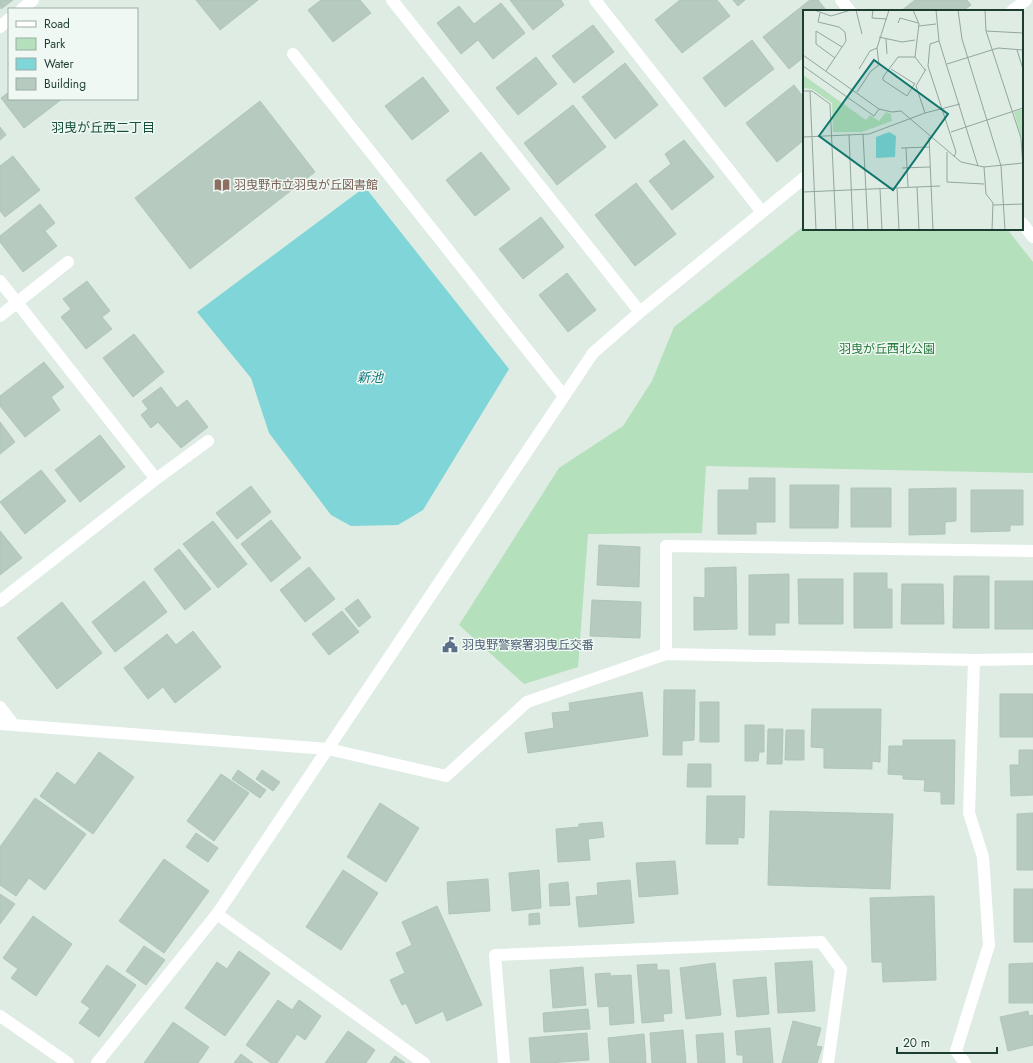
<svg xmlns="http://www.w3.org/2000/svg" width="1033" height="1063" font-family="Jost,'Noto Sans JP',sans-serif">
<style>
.green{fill:#b4e0bb}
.water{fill:#7fd5d7}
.building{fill:#b6cabf;stroke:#b0c6ba}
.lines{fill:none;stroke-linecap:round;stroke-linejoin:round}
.minor{stroke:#fff;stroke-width:12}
.labels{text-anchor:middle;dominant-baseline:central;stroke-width:3;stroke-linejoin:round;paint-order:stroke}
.education-label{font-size:12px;fill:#785e54;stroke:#eff8f2;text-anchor:start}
.park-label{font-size:12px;fill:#24783a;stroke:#eff8f2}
.service-label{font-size:12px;fill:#4e5e75;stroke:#eff8f2;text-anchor:start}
.neighbourhood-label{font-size:13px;fill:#18513c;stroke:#eff8f2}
.water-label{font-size:13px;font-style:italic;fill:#127a7f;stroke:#eff8f2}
.inset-road{fill:none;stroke:#91a69c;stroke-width:1}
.view{fill:#0f766e;fill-opacity:0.15;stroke:#0f766e;stroke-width:2}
.inset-edge{fill:none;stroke:#1e3d31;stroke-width:2}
</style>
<rect width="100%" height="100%" fill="#deece4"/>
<!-- green -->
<path class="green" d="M804,226V229H1007L1033,262V473L706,466L702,533L588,534L578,667L524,684L459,625L559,468L623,426L652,381L674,327Z"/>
<!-- water -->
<path class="water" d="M365,187L509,369L423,510L398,525L351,526L331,515L269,433L251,378L197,312Z"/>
<!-- building -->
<path class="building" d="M0,0H13L1,9Z
M196,0H258L220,30Z
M321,0H360L371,13L333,42L308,10Z
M510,0H561L564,5L533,30Z
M680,0H717L730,16L682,53L655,20Z
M733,0H745L738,6Z
M810,0H818L827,11H804V57L789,69L763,37Z
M915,0H967L971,5L963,11H901Z
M501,3L525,33L493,59L478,40L461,54L437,23L459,6L474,24Z
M593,25L614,52L574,83L552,56Z
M752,40L774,69L725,107L703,78Z
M536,57L557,84L518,115L496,88Z
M625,63L658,105L615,139L582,97Z
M423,77L449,111L412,140L385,106Z
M794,85L804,98V140L777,162L746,123Z
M9,92V99H62L24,128L1,98Z
M260,101L315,172L190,269L135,198Z
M573,105L606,147L557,185L524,143Z
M0,127L6,135L0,140Z
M684,140L714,177L672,210L649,181L671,164L665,154Z
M481,152L510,189L475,216L446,180Z
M13,156L40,190L5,217L0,211V166Z
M636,183L676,234L635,266L595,215Z
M40,204L55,223L45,231L57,246L23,272L0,242V236Z
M541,217L564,247L523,279L499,249Z
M567,273L596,310L568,332L539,295Z
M87,281L110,311L102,317L112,329L86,349L61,317L71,309L63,299Z
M134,334L164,372L133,397L103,358Z
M44,362L64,387L51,397L60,410L25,437L0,406V396Z
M161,387L177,408L187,400L208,427L181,448L158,422L151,428L141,415L148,409L142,401Z
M0,422L15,442L0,454Z
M100,435L125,467L80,502L55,470Z
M41,470L66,501L25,534L0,502Z
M749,478H775V522H756V534H718V490H749Z
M790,485H839L838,528H790Z
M251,486L271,512L237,539L216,513Z
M851,488H891V527H851Z
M956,488V521L945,522V534L909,535V489Z
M971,490H1023V525H1010V531L971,532Z
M271,520L301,558L271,582L241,544Z
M213,521L247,564L218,588L183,544Z
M0,531L22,558L0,575Z
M599,545L640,547L639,587L597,585Z
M179,549L211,589L185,610L154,569Z
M309,567L335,599L305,622L280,590Z
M736,567L737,629L694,630V597L705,598V568Z
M854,573H887V589H892V628H854Z
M789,574V623H775V635H749V575Z
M954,576H989V628H953Z
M798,579H843V624H799Z
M144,581L167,612L115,652L92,622Z
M995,581H1033V629H995Z
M902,584H943L944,624H901Z
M358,599L371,617L359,627L345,609Z
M592,600L641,602L640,638L590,636Z
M62,602L102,653L57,689L17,638Z
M342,611L359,632L329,655L312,634Z
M193,631L221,667L175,703L163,687L148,699L124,668L167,634L176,645Z
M664,690H695L694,740L682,741V755H663Z
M642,692L648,736L528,753L525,733L554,728L552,713L570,711L569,703Z
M1000,694H1033V737H1000Z
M700,702H719V742H700Z
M812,709H881L880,762L872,761V769L824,768V748L811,747Z
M745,725H764V752H759L758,761H745Z
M768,729H783L782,764H767Z
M786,730H804V760H785Z
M903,740H955L954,804H941V792L924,791L925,780L903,779V775L888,774L889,746H903Z
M1019,750H1033V795L1011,796L1010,765H1019Z
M99,752L134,777L93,834L40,796L57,772L75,785Z
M688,764H711V787H687Z
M238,770L266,790L260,798L232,779Z
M262,770L280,782L273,791L256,779Z
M221,774L249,793L214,841L187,821Z
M707,796H745L744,838L738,837V844H706Z
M35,798L86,834L45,890L29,878L16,896L0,885V847Z
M380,803L419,828L386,882L347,857Z
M770,811L893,814L890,889L768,885Z
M1033,813V870H1017V814Z
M602,822L604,837L588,839L590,860L558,862L556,829L579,827V824Z
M196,833L218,848L208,862L186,847Z
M164,859L209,891L164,953L119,921Z
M675,861L678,894L639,897L636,863Z
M343,870L378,893L341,950L306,927Z
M539,870L541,908L512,911L509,873Z
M488,879L490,911L449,914L447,882Z
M630,880L634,923L579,927L576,897L598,895L597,883Z
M568,882L570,905L550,906L549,884Z
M1014,889H1033V942H1014Z
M0,894L15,904L0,924Z
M934,896L936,980L883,982L882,962H872L870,898Z
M437,906L482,1005L447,1021L443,1011L416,1024L406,1003L402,1005L390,980L405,973L396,953L412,945L402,922Z
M539,913L540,924L529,925V914Z
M33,916L72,944L36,996L11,978L18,969L3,958Z
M144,946L165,960L146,985L126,971Z
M239,951L270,973L225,1036L185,1008L217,962L227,969Z
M812,961L815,1011L778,1013L775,963Z
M715,963L721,1015L686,1019L680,968Z
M1033,963V1003H1009V964Z
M657,964V970H669L672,1013L663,1014L664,1021L642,1023L637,965Z
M107,965L136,985L99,1037L79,1023L90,1008L81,1002Z
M583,967L586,1005L553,1008L550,970Z
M610,973V976L631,975L634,1023L610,1025L609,1006L598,1007L595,974Z
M766,977L769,1014L737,1017L733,980Z
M278,1000L292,1010L299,1000L321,1016L305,1040L297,1034L277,1063H271L246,1045Z
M588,1009L590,1029L544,1032L543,1013Z
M1028,1011L1029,1016L1033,1015V1045L1008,1051L1000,1017Z
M793,1021L821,1028L816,1046L822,1047L817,1063H782Z
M173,1022L209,1047L198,1063H144Z
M770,1028L773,1063H743V1055H737L735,1031Z
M683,1030L686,1063H652L650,1033Z
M348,1031L375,1050L366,1063H325Z
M587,1033L589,1060L549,1063H531L529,1038Z
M723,1033L725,1063H698L696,1035Z
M644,1034L646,1063H610L608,1038Z
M241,1054L253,1063H234Z
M395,1056L405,1063H390Z"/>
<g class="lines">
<!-- minor -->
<path class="minor" d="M392,0L640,312
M595,0L762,212
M841,0L850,11
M22,9L33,0
M1012,11L1026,0
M0,27L9,19
M293,54L564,396
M1022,223L1033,237
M0,281L156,479
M0,316L68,262
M0,601L156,479L208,441
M666,654V546L1033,551
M0,707L13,724
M0,724L328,749L446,776L527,702L666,654L974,660L1033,659
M217,914L424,1063
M0,1016L68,1063
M97,1063L217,914L593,353L640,312L804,178
M504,1063L495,955L821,942L841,969L828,1063
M965,1063L956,1051L989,945L983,857L969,813L974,660"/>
</g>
<!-- icons -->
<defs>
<symbol id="library-bare" viewBox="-9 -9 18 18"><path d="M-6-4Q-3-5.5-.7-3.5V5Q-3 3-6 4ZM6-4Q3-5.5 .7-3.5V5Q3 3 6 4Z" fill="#8d6e63" stroke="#eff8f2" stroke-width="2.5" paint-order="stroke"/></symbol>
<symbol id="civic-bare" viewBox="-9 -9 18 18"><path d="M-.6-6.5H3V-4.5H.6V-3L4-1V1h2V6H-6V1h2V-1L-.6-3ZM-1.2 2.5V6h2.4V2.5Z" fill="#5c6f8a" stroke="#eff8f2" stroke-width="2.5" paint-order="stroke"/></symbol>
</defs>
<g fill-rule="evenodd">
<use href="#library-bare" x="211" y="174" width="22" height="22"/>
<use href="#civic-bare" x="439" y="634" width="22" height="22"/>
</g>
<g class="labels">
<!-- education labels -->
<g class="education-label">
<text x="234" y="185">羽曳野市立羽曳が丘図書館</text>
</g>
<!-- park labels -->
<g class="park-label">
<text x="887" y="349">羽曳が丘西北公園</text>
</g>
<!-- service labels -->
<g class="service-label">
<text x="462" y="645">羽曳野警察署羽曳丘交番</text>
</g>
<!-- neighbourhood labels -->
<g class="neighbourhood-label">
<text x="103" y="127">羽曳が丘西二丁目</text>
</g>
<!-- water labels -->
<g class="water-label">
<text x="370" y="377">新池</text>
</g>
</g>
<!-- overview -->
<g transform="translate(803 10)">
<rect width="220" height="220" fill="#deece4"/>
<path d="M0,65L63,110L67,105L76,111L83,102L88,104L89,111L59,122H30L29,93L9,79L0,78ZM220,99V126L218,127L211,102Z" fill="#b4e0bb"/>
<path d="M86,122L93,126L92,147L73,148V127Z" fill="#7fd5d7"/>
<path class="inset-road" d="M11,0L28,6L48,0M53,0L59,24M70,0L69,8L84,9M110,0L116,14L112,47L122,60M133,0L136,31L175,156M155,0L159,29L198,156L202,220M182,0L183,21L218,128L220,158M17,3L15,12L36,17L42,22L43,31L23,61M95,13L97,8L115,13M116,16L133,14M183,21L220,23M76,27L99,32L112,30M83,29L84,44M136,31L127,34L125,56L153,142L151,147M214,40L220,59M0,45L76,99L89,102L98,101L158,152L181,157L220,153M32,48L13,34V21L39,37M144,54L195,38L220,40M0,56L71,106L76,99M56,59L67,41L74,38M88,59L112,74M112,73L104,86L80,70V67L95,47H112M0,81H9L27,94L33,220M7,81L13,220M54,82L68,61L76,55L74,38L86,0M122,103L113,76L123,59M148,122L220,98M60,124L65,220M46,125L50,220M0,127L66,124L122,103L157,94M126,127L130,220M98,138L127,137M103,138L105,177M144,142V172L181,174M181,157L183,184L190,193L189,220M99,158L127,157M114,177L116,220M94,178L96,220M77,179L79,220M0,182L137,176M190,195L220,194"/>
<path class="view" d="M71,50L145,104L90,180L16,126Z"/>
<rect width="220" height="220" class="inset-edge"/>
</g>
<!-- legend -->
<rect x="8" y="8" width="130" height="92" fill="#eff8f2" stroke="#9bada5"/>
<rect x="16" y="21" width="20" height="6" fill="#ffffff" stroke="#9bada5"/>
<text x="44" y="28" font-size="12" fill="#1e3d31">Road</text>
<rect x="16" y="38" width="20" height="12" fill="#b4e0bb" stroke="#9bada5"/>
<text x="44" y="48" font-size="12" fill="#1e3d31">Park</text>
<rect x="16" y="58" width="20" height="12" fill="#7fd5d7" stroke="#9bada5"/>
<text x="44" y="68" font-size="12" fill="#1e3d31">Water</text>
<rect x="16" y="78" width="20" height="12" fill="#b6cabf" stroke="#9bada5"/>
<text x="44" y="88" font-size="12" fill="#1e3d31">Building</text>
<!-- scale -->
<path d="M897 1047v6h100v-6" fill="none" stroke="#1e3d31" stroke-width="2"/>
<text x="903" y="1047" font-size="12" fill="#1e3d31" stroke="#eff8f2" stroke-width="3" paint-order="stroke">20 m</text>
</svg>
